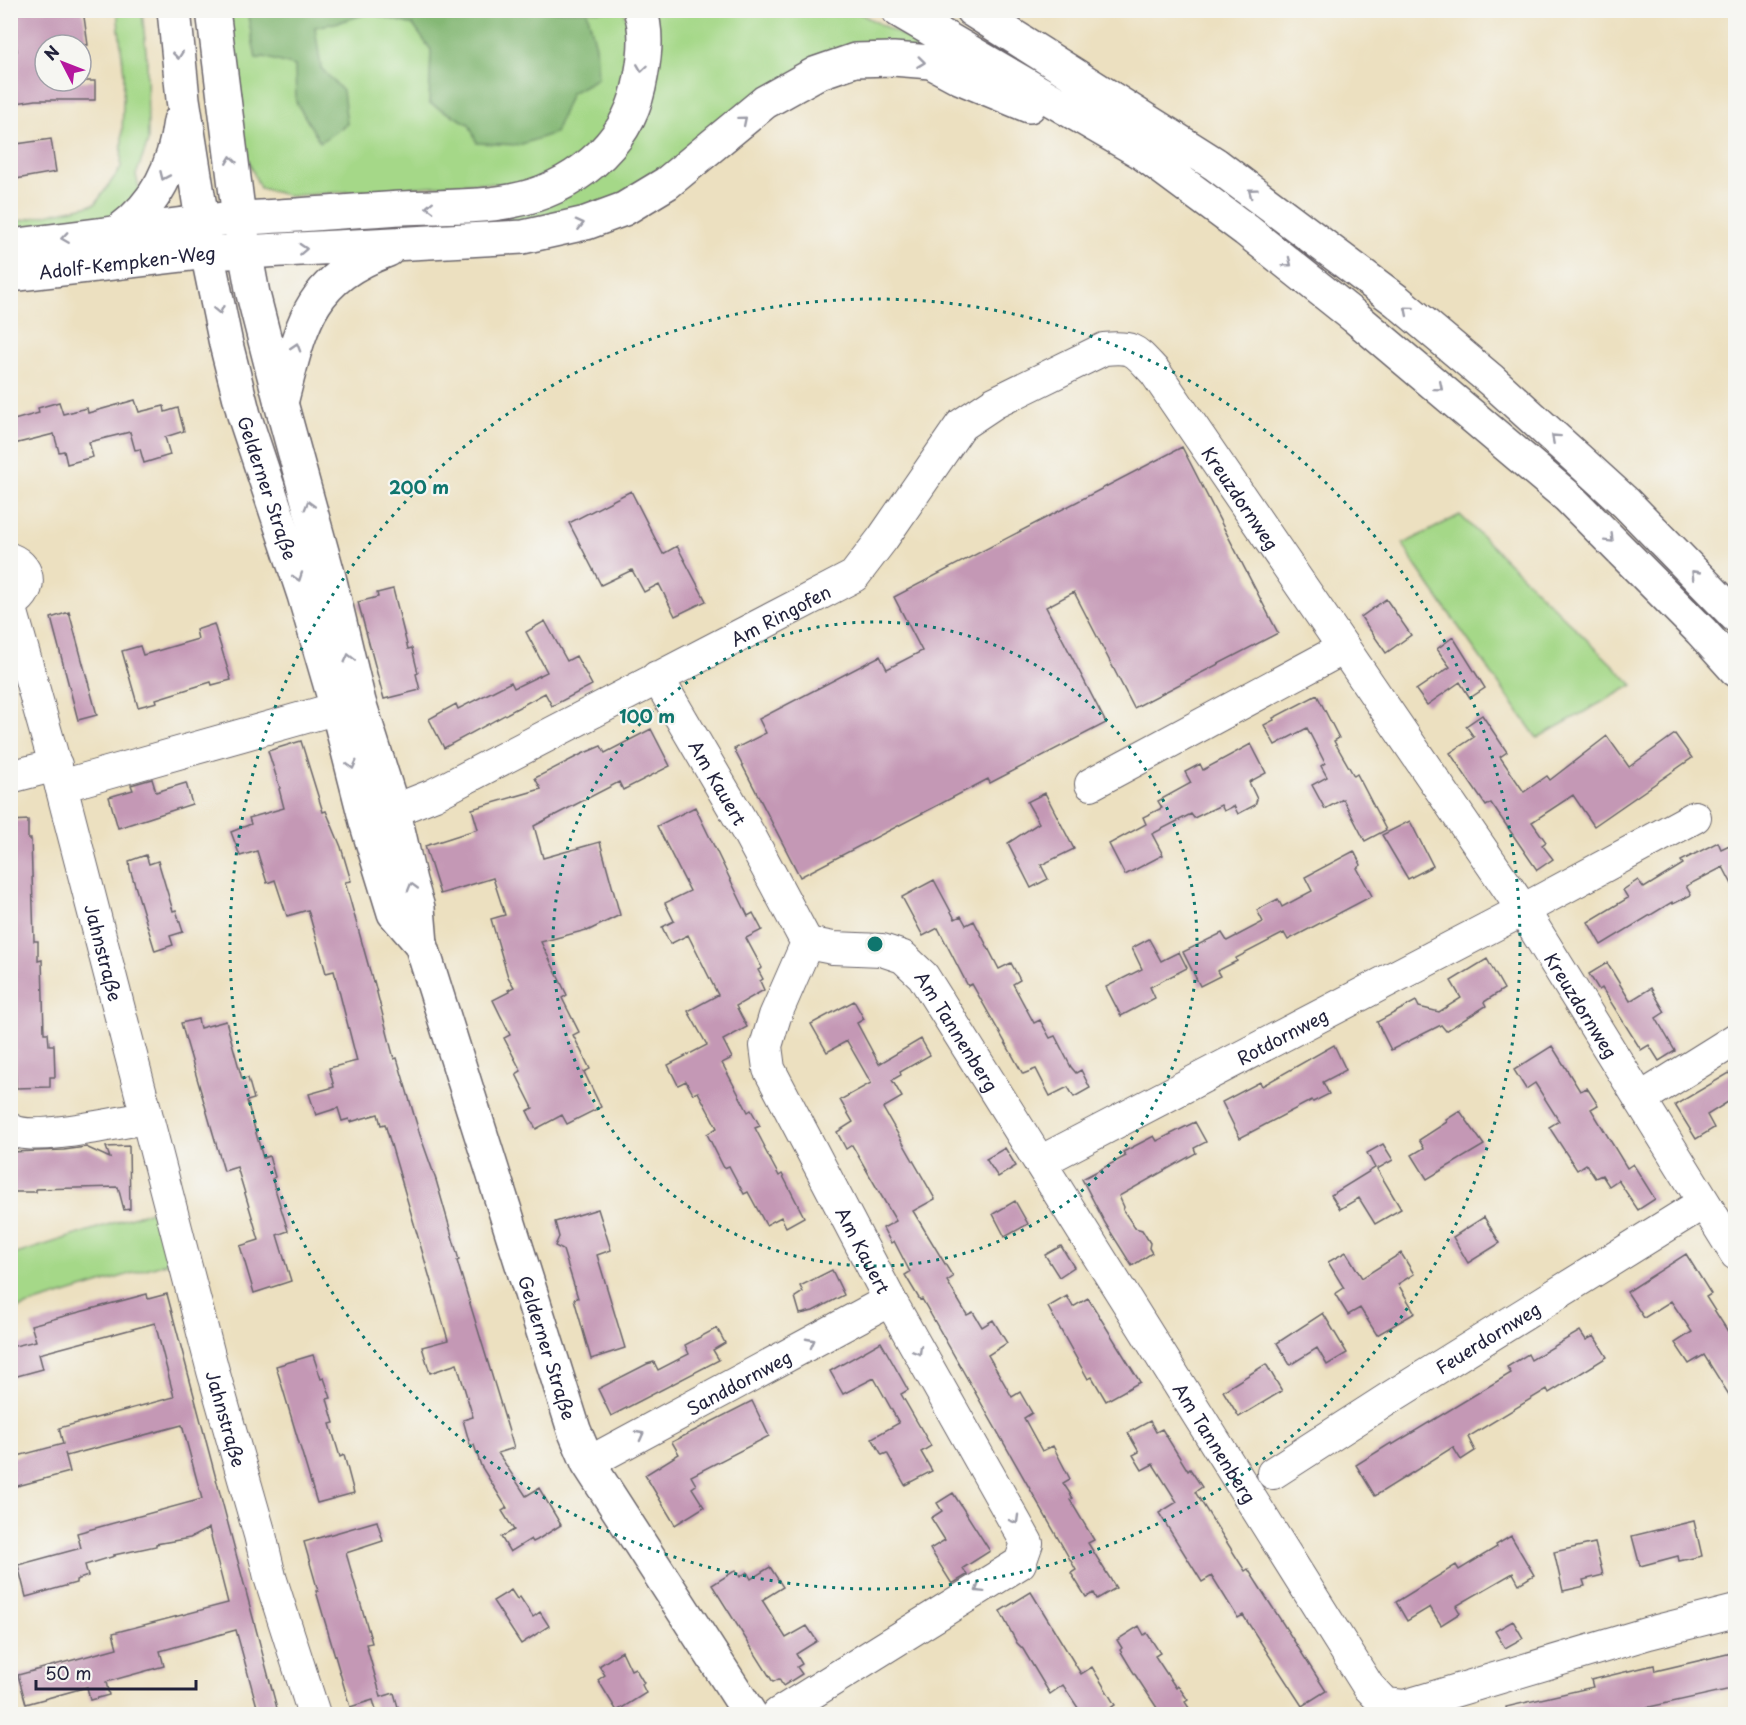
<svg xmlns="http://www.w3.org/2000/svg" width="1746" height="1725" font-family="'Playpen Sans',sans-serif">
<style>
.green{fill:#a5d888;stroke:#647d62;stroke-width:1.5}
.forest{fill:#84b874;stroke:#536d58;stroke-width:1.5}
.building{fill:#c498b5}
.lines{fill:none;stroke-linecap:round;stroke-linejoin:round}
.minor-casing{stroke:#69646a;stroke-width:34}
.major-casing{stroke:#69646a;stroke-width:36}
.highway-casing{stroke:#69646a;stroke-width:36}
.minor{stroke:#fff;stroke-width:32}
.major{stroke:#fff;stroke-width:33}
.highway{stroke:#fff;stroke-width:33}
.oneway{stroke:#9c9ca7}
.ring{fill:none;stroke:#0f766e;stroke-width:3;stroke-dasharray:3 6}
.labels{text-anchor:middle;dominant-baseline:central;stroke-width:4.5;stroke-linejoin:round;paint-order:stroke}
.street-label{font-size:18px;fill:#22223b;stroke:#f6f6f2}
.centre{fill:#0f766e;stroke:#f6f6f2;stroke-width:3}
.ring-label{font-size:18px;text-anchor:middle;font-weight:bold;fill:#0f766e;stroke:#f6f6f2;stroke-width:4.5;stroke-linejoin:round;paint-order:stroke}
</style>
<rect width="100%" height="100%" fill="#f6f6f2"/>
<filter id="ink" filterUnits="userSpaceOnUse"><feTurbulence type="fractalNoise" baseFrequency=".0167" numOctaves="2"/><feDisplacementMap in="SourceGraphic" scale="12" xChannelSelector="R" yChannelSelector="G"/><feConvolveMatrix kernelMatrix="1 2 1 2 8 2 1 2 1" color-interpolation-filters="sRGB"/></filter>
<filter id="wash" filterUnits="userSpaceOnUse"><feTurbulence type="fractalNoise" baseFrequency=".008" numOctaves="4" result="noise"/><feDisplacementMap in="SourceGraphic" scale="24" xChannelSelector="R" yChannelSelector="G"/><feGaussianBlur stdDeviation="1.35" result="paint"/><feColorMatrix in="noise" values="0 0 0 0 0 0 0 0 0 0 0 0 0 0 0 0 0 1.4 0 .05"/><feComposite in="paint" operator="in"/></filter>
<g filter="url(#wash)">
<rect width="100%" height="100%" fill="#ece0c0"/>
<!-- green -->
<path class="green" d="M117,11H142L147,61L148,142L136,175L139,188L144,192L110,222L11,238L10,223L95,204L121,168L124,74Z
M225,11H624L629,28L624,87L608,126L580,156L525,185L475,183L290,196L260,188L238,136Z
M650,11H855L934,52L903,49L688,153L592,215L473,232L472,223L511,215L607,168Z
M1460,515L1633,685L1537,738L1415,565L1403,544Z
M154,1210L169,1262L16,1309L11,1292L10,1256Z"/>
<!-- forest -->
<path class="forest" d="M247,11H587L596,46L598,78L571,93L555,133L519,145L477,143L469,124L429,103L431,50L413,25L369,13L340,22L315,27L321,68L343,91L347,124L320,142L296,102L295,66L264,57L256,59Z"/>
<g id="blocks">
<!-- building -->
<path class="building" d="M11,10H83L88,45H45V81H95V100H36L10,104V52L17,51Z
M51,139L56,172L10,180V145Z
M135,400L139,412L164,406L165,412L178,408L184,431L165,437L170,455L144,463L140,449L135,450L130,432L89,442L93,457L67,464L64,451L59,452L54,434L10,445V421L39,413L38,408L59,402L63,414L87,408L88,413Z
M1182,447L1278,633L1134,708L1074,592L1046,607L1106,723L990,783L988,779L800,877L734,749L766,733L759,719L880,656L887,669L922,651L894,597Z
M631,491L663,554L677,546L706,601L675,616L659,584L644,592L632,570L601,585L569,523Z
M393,589L408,649L412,648L418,673L416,674L420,690L384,699L358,602L378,597L377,593Z
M1386,599L1411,635L1386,653L1361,617Z
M69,612L97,715L78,720L51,618Z
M545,621L567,661L576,656L592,685L552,706L545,693L444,748L429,719L456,704L458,709L511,682L514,688L547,672L526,632Z
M214,624L231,680L212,685L211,682L156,699L157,702L138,707L122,651L140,646L143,655L198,639L196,630Z
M1453,637L1485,688L1470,698L1460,682L1427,705L1416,690L1450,667L1437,649Z
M1317,695L1339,738L1334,741L1354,776L1357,774L1386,830L1365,841L1343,799L1325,809L1312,785L1327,777L1321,766L1325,763L1307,728L1275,745L1264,725L1274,720L1273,718Z
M1482,715L1507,752L1500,757L1524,792L1547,776L1550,780L1607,736L1629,767L1675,734L1692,758L1594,826L1573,795L1532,822L1546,842L1542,845L1553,859L1537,870L1491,803L1486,806L1450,753L1474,737L1466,726Z
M651,729L670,766L623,790L619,782L534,826L543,858L600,842L620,915L587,931L586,930L541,942L567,995L562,998L579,1032L573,1035L590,1069L584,1072L601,1107L567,1124L562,1115L536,1129L527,1111L533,1108L516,1074L521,1071L504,1038L510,1035L493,1000L509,992L508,990L514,987L508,977L491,919L505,915L493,878L440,894L425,846L478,829L472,809L541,789L535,778L582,754L601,746L605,753Z
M301,741L323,812L326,811L341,847L351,881L345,882L373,982L374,981L394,1059L397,1058L420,1135L436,1180L459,1260L457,1261L514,1448L498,1453L526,1496L539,1488L561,1525L537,1540L533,1542L531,1539L510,1552L501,1537L514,1530L502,1511L507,1508L481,1466L474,1445H470L463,1420L473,1417L457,1364L430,1373L422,1347L448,1340L385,1124L381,1125L378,1114L350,1122L349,1119L342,1121L338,1108L316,1115L309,1094L334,1087L329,1068L357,1061L334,971L326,973L308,910L287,916L275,880L267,883L257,851L240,856L231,832L251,824L249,818L284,808L279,789L280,788L268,751Z
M1251,744L1266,773L1249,782L1257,799L1255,805L1238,814L1234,806L1224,811L1221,805L1194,818L1191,814L1152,834L1163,855L1125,875L1109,844L1146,824L1143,817L1162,808L1158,801L1191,783L1185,772L1200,764L1203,770Z
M152,779L156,792L186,783L192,804L118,828L109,797L133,790L131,785Z
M1045,793L1074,849L1041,865L1048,879L1031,888L1008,843L1039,823L1027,802Z
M695,807L748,916L753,913L762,930L746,938L762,968L758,970L763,979L760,981L764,990L736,1006L747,1027L723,1040L732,1058L722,1063L748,1112L751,1110L760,1126L755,1128L765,1147L764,1148L779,1176L782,1174L804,1217L786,1227L781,1217L766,1225L748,1192L744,1194L729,1166L724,1168L707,1134L717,1128L698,1092L693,1094L686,1081L678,1085L668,1065L707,1045L688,1011L718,995L688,935L670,944L662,927L674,921L665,903L690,891L657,826Z
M28,820V839H31L34,941H38V961L42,960L44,1033H48L49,1045H54L55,1077H50V1087L16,1088L15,1059H12L10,1006V821Z
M1410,821L1433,866L1408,879L1382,835Z
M1718,842L1721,849L1736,842V892L1723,867L1686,886L1691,895L1673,904L1672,902L1601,945L1588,922L1628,898L1623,890L1638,880L1644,888L1683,864L1681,861Z
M1354,851L1361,865L1357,868L1372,896L1288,940L1284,933L1236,958L1237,961L1217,971L1220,976L1200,986L1183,952L1222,933L1227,941L1263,922L1257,910L1278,899L1282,907L1312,891L1305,877Z
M146,855L149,864L158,861L173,911L176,910L183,932L170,936L173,945L155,951L130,869L129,861Z
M934,880L955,919L961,916L966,925L974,921L999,969L1011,963L1020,980L1013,984L1034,1023L1040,1020L1050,1038L1055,1036L1071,1067L1076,1073L1081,1070L1090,1088L1074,1097L1068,1087L1050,1096L1036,1069L1023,1074L972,984L968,986L938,928L923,936L902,897Z
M1149,939L1161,961L1179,952L1187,968L1150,987L1155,998L1121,1016L1106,987L1142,969L1132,948Z
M1487,959L1504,989L1484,1002L1486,1006L1446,1031L1441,1025L1391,1050L1377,1022L1416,1001L1419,1007L1439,1012L1461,998L1451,981Z
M1607,963L1630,1001L1651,988L1665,1012L1656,1018L1675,1051L1659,1061L1649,1045L1641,1050L1602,988L1599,990L1589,974Z
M854,1001L864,1019L857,1023L879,1064L921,1039L930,1055L900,1072L901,1075L892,1080L902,1097L883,1108L935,1199L913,1211L953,1277L947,1281L967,1315L973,1312L982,1327L993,1320L1007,1343L988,1355L1012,1397L1020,1392L1032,1413L1024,1418L1042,1451L1053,1446L1070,1479L1063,1483L1073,1498L1070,1500L1094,1540L1088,1543L1116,1588L1097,1599L1094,1593L1086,1597L1071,1573L1076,1570L922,1299L920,1300L905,1275L910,1272L894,1241L891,1243L883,1228L896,1221L852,1145L846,1149L837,1132L853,1122L840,1100L871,1083L847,1041L827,1052L811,1024Z
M198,1019L200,1028L226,1021L242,1079L248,1078L254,1099L247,1101L263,1158L269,1156L275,1177L272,1179L288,1231L277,1235L291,1281L254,1293L240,1246L259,1240L237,1167L224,1171L181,1023Z
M1334,1045L1346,1070L1323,1082L1329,1094L1313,1102L1312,1100L1240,1138L1222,1102L1260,1082L1262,1086Z
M1552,1046L1580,1091L1587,1088L1598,1105L1591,1109L1627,1168L1633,1164L1655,1199L1638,1210L1618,1180L1609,1186L1602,1175L1595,1178L1586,1164L1577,1170L1549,1127L1559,1121L1535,1083L1526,1089L1514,1070Z
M1736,1069V1097L1707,1115L1714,1128L1696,1139L1675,1105Z
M1460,1111L1484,1145L1427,1179L1412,1155L1424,1148L1419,1140L1447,1122L1446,1120Z
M1195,1122L1206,1142L1194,1148L1196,1153L1119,1196L1124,1207L1123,1210L1135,1228L1142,1230L1150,1243L1149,1248L1152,1253L1132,1266L1105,1223L1082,1179L1126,1156L1123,1152L1154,1136L1157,1141Z
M1383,1144L1393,1160L1377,1169L1401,1209L1375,1224L1359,1198L1340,1209L1331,1195L1375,1168L1367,1153Z
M129,1146L130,1209L124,1210L118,1187L36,1189V1192H10V1152L64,1150L86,1147L110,1158L106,1147Z
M1005,1148L1016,1166L998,1177L986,1159Z
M1015,1201L1028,1224L1005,1237L993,1214Z
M598,1209L611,1250L597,1255L625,1348L591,1359L574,1299L578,1298L563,1250L555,1246L559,1237L555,1222Z
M1484,1217L1500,1243L1468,1263L1453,1237Z
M1061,1246L1074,1267L1059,1277L1045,1255Z
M1346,1252L1362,1278L1401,1253L1414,1274L1398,1284L1415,1313L1377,1335L1360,1308L1348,1315L1335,1294L1344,1288L1328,1262Z
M1686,1254L1711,1294L1706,1297L1736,1344V1406L1704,1355L1689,1364L1675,1343L1692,1332L1671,1301L1644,1318L1627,1292Z
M832,1270L844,1295L813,1311L800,1314L795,1297L803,1292L800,1286Z
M147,1294L148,1299L167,1294L278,1712L259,1714L236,1630L160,1651L164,1666L106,1682L109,1695L90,1700L87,1687L26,1704L18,1675L117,1648L113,1633L228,1603L209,1528L190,1538L156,1544V1546L114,1555L115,1556L85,1565L88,1576L76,1580V1583L26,1597L18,1565L81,1548L77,1533L202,1499L182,1425L66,1456L65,1453L70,1472L10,1488V1458L63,1444L59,1428L174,1397L155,1323L39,1354L43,1369L10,1378V1347L36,1341L31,1325Z
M1067,1296L1073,1307L1088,1298L1140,1382L1106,1401L1092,1377L1088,1379L1048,1307Z
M1323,1313L1347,1353L1327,1365L1317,1348L1290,1365L1277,1343Z
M717,1328L725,1343L713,1350L719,1360L611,1416L598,1389L647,1364L654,1362L658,1370L689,1354L685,1345Z
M1580,1331L1586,1340L1594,1336L1607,1357L1549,1393L1547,1389L1468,1437L1475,1451L1461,1460L1453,1447L1375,1496L1356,1465L1391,1443L1392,1445L1511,1373L1507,1367L1528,1354L1531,1360Z
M881,1342L908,1390L901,1394L931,1446L921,1452L932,1471L905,1485L887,1453L882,1455L872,1438L899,1423L874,1378L843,1394L830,1371Z
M313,1355L321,1379L324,1378L331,1398L327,1399L334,1423L330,1424L340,1457L344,1455L354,1493L317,1503L276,1366Z
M1266,1364L1282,1391L1239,1417L1223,1391Z
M752,1401L769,1436L691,1476L696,1485L692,1488L704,1507L675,1525L645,1475L679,1454L672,1442Z
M1150,1421L1156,1432L1162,1429L1188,1471L1190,1469L1202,1487L1195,1492L1245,1571L1248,1569L1326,1691L1302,1706L1243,1615L1238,1618L1212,1576L1202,1582L1159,1513L1177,1502L1153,1464L1142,1470L1133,1455L1139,1452L1128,1433Z
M953,1493L990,1551L963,1568L967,1575L952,1584L930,1549L945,1540L931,1518L942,1511L937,1503Z
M377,1521L383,1541L346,1553L372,1643L366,1644L381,1697L394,1693L400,1714H377L373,1700L350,1707L316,1591H318L304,1542Z
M1694,1521L1702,1556L1679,1561L1678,1556L1640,1566L1632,1536Z
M1511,1536L1534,1575L1519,1584L1513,1573L1456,1606L1460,1613L1441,1625L1430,1607L1407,1621L1396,1602L1456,1565L1459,1570L1497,1547L1496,1545Z
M1595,1543L1603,1575L1583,1580L1585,1586L1563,1591L1554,1552Z
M770,1567L783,1587L762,1600L786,1638L807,1626L817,1641L796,1654L802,1664L797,1667L802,1674L783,1686L779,1679L773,1682L712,1585L736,1570L740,1577L747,1572L751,1579Z
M511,1590L517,1599L520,1597L533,1617L540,1612L549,1626L521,1644L493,1601Z
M1031,1592L1081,1674L1092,1667L1115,1705L1101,1714H1082L1063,1685L1050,1694L1023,1649L1017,1643L1000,1611Z
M1513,1621L1523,1638L1505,1648L1495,1631Z
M1139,1626L1144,1635L1147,1633L1160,1653L1155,1656L1176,1688L1178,1686L1188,1700L1185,1702L1193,1714H1161L1132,1670L1120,1650L1122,1648L1117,1640Z
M622,1651L631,1670L635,1668L644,1683L642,1685L646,1693L617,1711L598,1680L605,1675L599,1666Z
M1736,1652V1688L1640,1709L1642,1714H1507L1506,1707L1593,1687L1591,1680L1654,1665L1655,1671Z"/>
</g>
</g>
<g filter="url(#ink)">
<use href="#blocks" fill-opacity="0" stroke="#69646a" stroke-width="1.5"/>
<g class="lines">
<defs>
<g id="minor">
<path d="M10,559C33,568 32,594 10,604"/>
<path id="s1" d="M10,605L61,786L213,1371L260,1535L270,1577L314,1714"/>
<path id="s2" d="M657,677L750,836L807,943L775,1016L766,1046L769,1069L890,1300L1027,1543L1020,1563L778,1714"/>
<path d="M10,777L56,765"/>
<path d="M1091,784L1344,648"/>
<path d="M61,786L359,702"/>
<path id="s3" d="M370,820L433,795L854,576L883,538L961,425L994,403L1104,349C1135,346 1135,351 1155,372L1523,910L1736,1254"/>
<path id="s4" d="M807,943L833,948L882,950L903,957L923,976L1368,1686L1385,1704L1404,1706L1649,1633L1736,1611"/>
<path d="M1640,1099L1736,1039"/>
<path d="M10,1129C30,1143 120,1122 146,1118"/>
<path id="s5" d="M1040,1162L1523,910L1695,817"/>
<path id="s6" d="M588,1463L890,1300"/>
<path id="s7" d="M1273,1473L1391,1397L1703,1203"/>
</g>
<g id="major">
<path id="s8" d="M174,10L183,99L207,252L226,344L244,415L304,595L337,708L366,822L394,913L421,944"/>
<path id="s9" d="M213,10L239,218L253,294L281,403L330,581L359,702L394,812L410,881L418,908L421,944L574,1430L588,1463L750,1714"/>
<path d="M119,231C157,203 174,167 180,121"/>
<path d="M10,246L223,219"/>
<path id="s10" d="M10,275L207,252H229"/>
</g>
<path id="highway" d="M898,10L1141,152L1246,230L1355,317L1568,497L1701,631L1736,670
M972,10L1215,164L1397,301L1491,380L1626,503L1736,616
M239,218C293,216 348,211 402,208C438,206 476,208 511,201C571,190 626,147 639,87C644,63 649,34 640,10
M245,252L523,237L586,223L624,209L667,183L765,102L817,73L855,60L893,59L931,62L959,77L1029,106
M281,403C301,327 306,280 388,250"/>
</defs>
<!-- minor casing -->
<use href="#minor" class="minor-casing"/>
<!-- major casing -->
<use href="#major" class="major-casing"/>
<!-- highway casing -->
<use href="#highway" class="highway-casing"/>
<!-- minor -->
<use href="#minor" class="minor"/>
<!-- major -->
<use href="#major" class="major"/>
<!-- highway -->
<use href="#highway" class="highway"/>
</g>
<!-- one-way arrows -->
<defs><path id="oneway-chevron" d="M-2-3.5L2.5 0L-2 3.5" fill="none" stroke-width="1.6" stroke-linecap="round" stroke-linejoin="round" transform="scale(1.5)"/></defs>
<g class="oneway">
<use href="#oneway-chevron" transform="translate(178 55) rotate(84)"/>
<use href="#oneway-chevron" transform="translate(921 62) rotate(7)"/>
<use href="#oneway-chevron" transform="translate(642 68) rotate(98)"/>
<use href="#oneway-chevron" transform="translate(743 120) rotate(-40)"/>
<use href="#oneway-chevron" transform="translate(231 160) rotate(-98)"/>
<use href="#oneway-chevron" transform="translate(164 176) rotate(114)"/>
<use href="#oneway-chevron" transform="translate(1252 192) rotate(-143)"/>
<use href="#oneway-chevron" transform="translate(430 207) rotate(178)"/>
<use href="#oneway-chevron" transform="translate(580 224) rotate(-14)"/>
<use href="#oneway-chevron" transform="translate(65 238) rotate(172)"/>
<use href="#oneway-chevron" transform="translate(303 249) rotate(-3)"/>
<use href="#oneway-chevron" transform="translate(1288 263) rotate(38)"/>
<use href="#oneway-chevron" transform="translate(219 310) rotate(78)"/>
<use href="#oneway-chevron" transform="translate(1408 310) rotate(-140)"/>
<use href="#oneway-chevron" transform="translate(296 347) rotate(-73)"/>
<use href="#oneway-chevron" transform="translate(1439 387) rotate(40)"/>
<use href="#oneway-chevron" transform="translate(1555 438) rotate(-138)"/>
<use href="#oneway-chevron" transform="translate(309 505) rotate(-106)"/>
<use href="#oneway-chevron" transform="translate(1610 539) rotate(45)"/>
<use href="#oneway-chevron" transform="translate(1695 574) rotate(-134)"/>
<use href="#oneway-chevron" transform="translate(298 577) rotate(71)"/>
<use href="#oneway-chevron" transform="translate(349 658) rotate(-104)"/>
<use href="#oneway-chevron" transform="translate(352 765) rotate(76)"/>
<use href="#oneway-chevron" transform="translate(412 887) rotate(-106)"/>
<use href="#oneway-chevron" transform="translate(811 1342) rotate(-28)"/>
<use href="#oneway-chevron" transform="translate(918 1351) rotate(60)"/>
<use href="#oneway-chevron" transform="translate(640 1435) rotate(-28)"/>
<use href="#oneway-chevron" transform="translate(1015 1520) rotate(60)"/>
<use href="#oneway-chevron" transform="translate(979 1589) rotate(148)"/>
</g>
</g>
<!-- distance rings -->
<g class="ring">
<circle cx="875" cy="944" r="322"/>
<circle cx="875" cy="944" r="645"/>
</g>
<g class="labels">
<!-- street labels -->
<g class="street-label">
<text stroke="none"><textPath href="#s10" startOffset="118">Adolf-Kempken-Weg</textPath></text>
<text stroke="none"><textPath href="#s8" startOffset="488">Gelderner Straße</textPath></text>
<text stroke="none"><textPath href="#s3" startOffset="1102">Kreuzdornweg</textPath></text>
<text stroke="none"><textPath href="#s3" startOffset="459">Am Ringofen</textPath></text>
<text stroke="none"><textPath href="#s2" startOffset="122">Am Kauert</textPath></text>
<text stroke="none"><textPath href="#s1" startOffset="360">Jahnstraße</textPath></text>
<text stroke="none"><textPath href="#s3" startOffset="1713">Kreuzdornweg</textPath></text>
<text stroke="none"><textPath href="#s4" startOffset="190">Am Tannenberg</textPath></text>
<text stroke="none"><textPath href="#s5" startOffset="273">Rotdornweg</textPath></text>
<text stroke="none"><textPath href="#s2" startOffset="644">Am Kauert</textPath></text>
<text stroke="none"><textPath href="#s7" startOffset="254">Feuerdornweg</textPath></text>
<text stroke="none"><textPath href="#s9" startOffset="1382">Gelderner Straße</textPath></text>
<text stroke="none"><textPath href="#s6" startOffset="171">Sanddornweg</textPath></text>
<text stroke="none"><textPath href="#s1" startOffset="842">Jahnstraße</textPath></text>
<text stroke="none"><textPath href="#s4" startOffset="676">Am Tannenberg</textPath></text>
</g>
</g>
<circle cx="875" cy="944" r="9" class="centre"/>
<g class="ring-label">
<text x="419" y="494">200 m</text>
<text x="647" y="723">100 m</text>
</g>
<!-- margin -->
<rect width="1746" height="1725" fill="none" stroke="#f6f6f2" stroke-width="36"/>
<!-- north arrow -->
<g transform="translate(63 63) rotate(312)"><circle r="28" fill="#f6f6f2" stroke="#a1a1a9" stroke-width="1.5"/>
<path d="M0-4.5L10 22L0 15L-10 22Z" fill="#b5179e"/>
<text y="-9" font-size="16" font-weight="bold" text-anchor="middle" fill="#22223b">N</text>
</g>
<!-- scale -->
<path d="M36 1680v9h160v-9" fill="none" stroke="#22223b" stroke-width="3"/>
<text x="45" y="1680" font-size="18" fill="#22223b" stroke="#f6f6f2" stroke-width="4.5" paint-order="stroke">50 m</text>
</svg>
